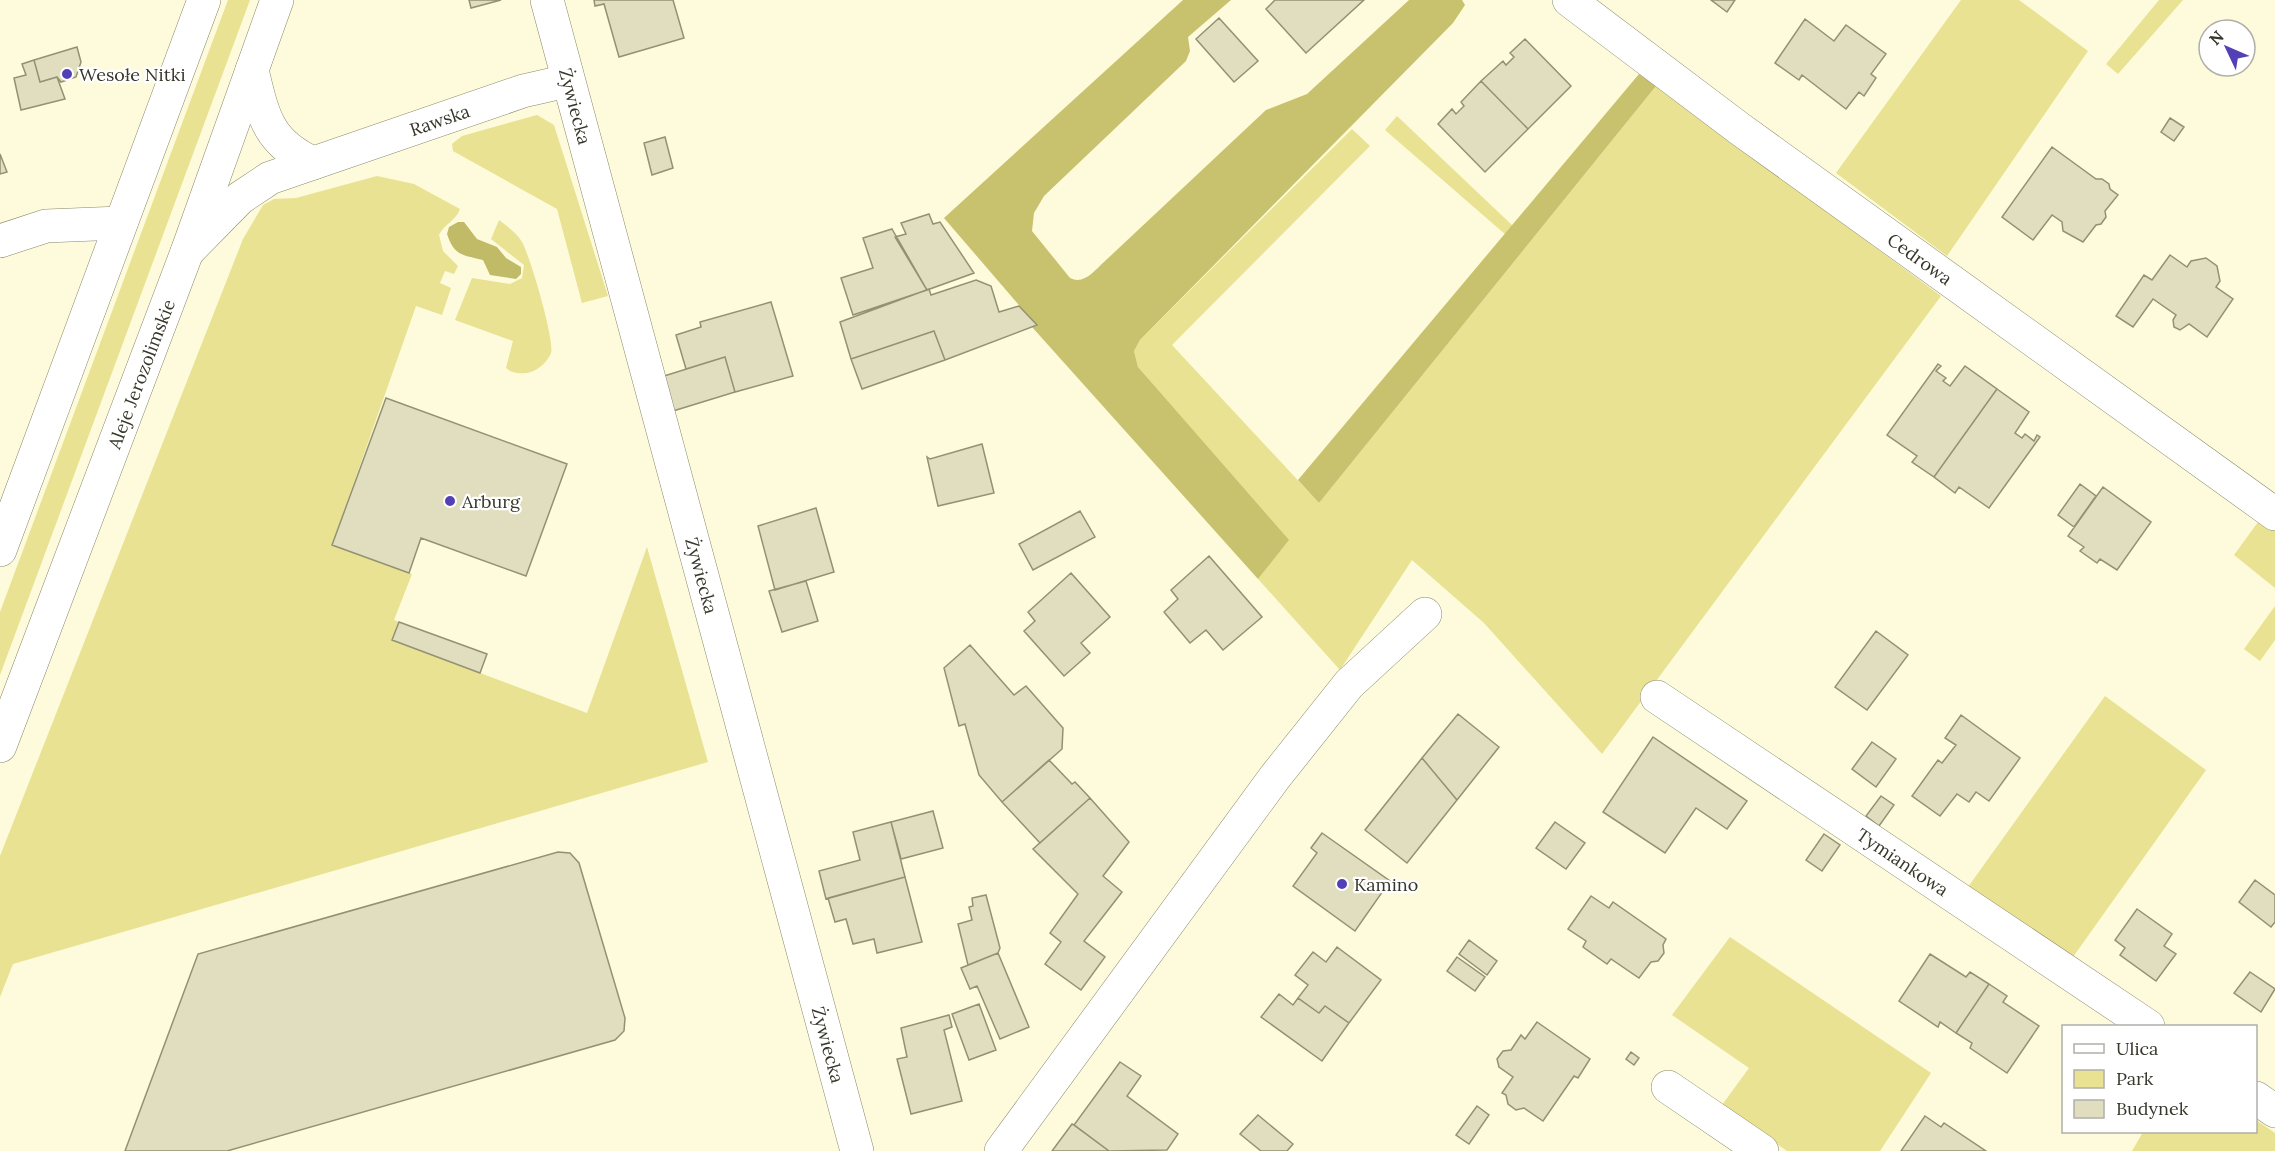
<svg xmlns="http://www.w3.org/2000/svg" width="2275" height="1151" font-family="Lora,serif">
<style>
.green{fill:#e8e292}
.forest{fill:#c8c16d}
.water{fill:#c1ba67}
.building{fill:#e0debf;stroke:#939174;stroke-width:1.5}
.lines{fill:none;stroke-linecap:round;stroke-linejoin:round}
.minor-casing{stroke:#8a886b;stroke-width:34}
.major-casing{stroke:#8a886b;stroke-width:34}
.minor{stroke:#fff;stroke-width:33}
.major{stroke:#fff;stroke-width:33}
.poi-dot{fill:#5340b7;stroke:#fff;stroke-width:2}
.labels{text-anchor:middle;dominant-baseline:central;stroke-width:4.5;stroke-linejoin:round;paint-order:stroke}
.poi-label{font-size:18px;fill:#37362a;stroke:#fff;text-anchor:start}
.street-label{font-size:18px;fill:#37362a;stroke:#fff}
</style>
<rect width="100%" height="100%" fill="#fdfbdb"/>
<!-- green -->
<path class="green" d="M228,0H250L0,675V612Z
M1961,0H2019L2088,51L1947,256L1836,173Z
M2159,0H2183L2118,74L2106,64Z
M1656,86L1941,296L1602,754L1484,623L1412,560L1340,670L1258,579L1288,541L1138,367L1134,351L1140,340L1352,129L1370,146L1172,345L1319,503Z
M537,115L554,125L608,296L582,303L557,209L453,151L452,144L462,136Z
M1397,116L1513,226L1506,235L1385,130Z
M377,176L414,184L460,209C456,221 444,224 439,235L443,251L458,266L454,274L445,271L440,283L451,288L442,315L416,306L332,545L412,574L394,620L399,622L392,640L587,713L647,547L708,762L13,964L0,997V856L243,239L263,205L274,199L296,198Z
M499,220C508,227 517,233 522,242C530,256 555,341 551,353C547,363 537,371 527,373C520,374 511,373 506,368L513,341L455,320L472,278L510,284L522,278L524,265L491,239Z
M2261,518L2275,529V588L2234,555Z
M2275,606V640L2260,661L2244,649Z
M2105,696L2206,770L2073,957L1968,887Z
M1730,937L1931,1073L1880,1151H1787L1722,1105L1749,1068L1672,1015Z
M2256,1120L2275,1133V1151H2132L2143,1132H2256Z"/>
<!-- forest -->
<path class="forest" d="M1183,0H1231L1188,37L1190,51L1186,61L1044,196L1034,213L1032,231L1070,278C1084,285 1094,271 1104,262L1266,110L1307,94L1409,0H1462L1465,5L1453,23L1140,340L1134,351L1138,367L1289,540L1258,579L1032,327L1036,325L944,218Z
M1639,74L1656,86L1319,503L1298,480Z"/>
<!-- water -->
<path class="water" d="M458,222H464L477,239L497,247L506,258L521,267V274L516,279L490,275L483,260C463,255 454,256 447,234L449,227Z"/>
<!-- building -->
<path class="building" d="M469,0H501L471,8Z
M594,0H673L684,38L619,57L604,4L595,6Z
M1275,0H1364L1306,53L1266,9Z
M1711,0H1735L1727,12Z
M1219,18L1258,61L1234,82L1196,39Z
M1805,19L1834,41L1846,25L1886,54L1871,74L1876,78L1864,96L1859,92L1846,109L1802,75L1799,80L1775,63Z
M1525,39L1571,86L1528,129L1481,81L1503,61L1506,65L1514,57L1510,53Z
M77,47L81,62L76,77L61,82L57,77L40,82L34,60Z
M34,60L40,82L57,77L65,99L21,110L14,78L26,75L22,64Z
M1481,81L1528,129L1485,172L1438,124L1452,109L1456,114L1464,106L1461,102Z
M2170,118L2184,127L2174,141L2161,132Z
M665,137L673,168L652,175L644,143Z
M2052,147L2096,179H2102L2109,184L2110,189L2118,195L2105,211L2106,217L2101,224L2096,225L2083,242L2063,231L2062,222L2052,215L2033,240L2002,217Z
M0,154L7,172L0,174Z
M929,214L933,224L940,222L974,273L927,290L895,237L906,234L901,223Z
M892,229L927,290L853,315L841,278L873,268L863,238Z
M2170,255L2187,267L2191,261L2206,258L2217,266L2220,281L2216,287L2233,299L2207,337L2189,324L2180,330L2174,327L2173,320L2176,315L2153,299L2133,327L2116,316L2144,275L2152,280Z
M976,280L991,286L999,312L1019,306L1037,325L945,360L934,331L851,359L840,322L929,289L931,295Z
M771,302L793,376L735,392L725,357L686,369L676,335L701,327L700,322Z
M934,331L945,360L862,389L851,359Z
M725,357L735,392L673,411L664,376Z
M1938,364L1941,366L1936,371L1946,378L1943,381L1950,386L1965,366L1997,389L1934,477L1912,462L1917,456L1887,435Z
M1997,389L2029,412L2015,433L2022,438L2025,434L2034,441L2037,435L2040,437L1989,508L1959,487L1955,493L1934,477Z
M386,398L567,464L526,576L421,538L409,573L332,545Z
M982,444L994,493L938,506L927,457L930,459Z
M2080,484L2096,496L2074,527L2058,515Z
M2103,487L2151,522L2117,570L2100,559L2097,563L2080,551L2084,547L2068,536Z
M816,508L834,572L775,590L758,526Z
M1080,511L1095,537L1033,570L1019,544Z
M1209,556L1262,617L1223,650L1206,630L1190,643L1164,612L1178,599L1171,590Z
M1071,573L1110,617L1081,643L1090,653L1064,676L1024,631L1035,621L1028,612Z
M806,581L818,621L782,632L769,591Z
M399,622L487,654L480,673L392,640Z
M1876,631L1908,655L1867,710L1835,687Z
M970,645L1014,695L1026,686L1063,728L1062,749L1002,802L979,775L965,724L959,726L944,668Z
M1458,714L1499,747L1457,800L1422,758Z
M1961,715L2020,758L1989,801L1976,792L1969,802L1957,794L1940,816L1912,796L1938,760L1942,763L1956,745L1945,738Z
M1653,737L1747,801L1727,829L1696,808L1665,853L1603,812Z
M1872,742L1896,759L1876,787L1852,769Z
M1422,758L1457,800L1407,863L1365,830Z
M1049,760L1072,784L1075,782L1090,798L1040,843L1002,802Z
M1881,796L1894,805L1879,826L1866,816Z
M1090,798L1129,842L1103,876L1122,892L1084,941L1105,957L1081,990L1045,964L1061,942L1050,933L1078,894L1033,849Z
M933,811L943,848L901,859L891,822Z
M891,822L905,877L826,899L819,871L860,860L853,832Z
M1555,822L1585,843L1566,869L1536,848Z
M1322,833L1390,881L1355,931L1293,886L1317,853L1311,848Z
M1824,834L1840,845L1822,871L1806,860Z
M558,852L570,853L579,863L625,1018L624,1031L615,1040L227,1151H125L198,954Z
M905,877L922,942L877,953L874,939L853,944L846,919L835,922L828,898Z
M2255,880L2275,895V922L2271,927L2239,902Z
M986,895L1000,948L998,953L968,965L958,924L972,920L969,907L973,906L972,898Z
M1591,896L1609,908L1613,902L1666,939L1663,945L1664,953L1658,961L1651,962L1639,978L1611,959L1607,964L1583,947L1586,941L1568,929Z
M2137,909L2172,934L2164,946L2176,954L2156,981L2120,955L2125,948L2115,940Z
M1469,940L1497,961L1487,975L1459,954Z
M1337,947L1381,980L1349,1023L1325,1006L1319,1013L1298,998L1308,985L1295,975L1313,952L1326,962Z
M998,953L1029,1027L1000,1039L977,986L970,989L961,968Z
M1930,954L1966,977L1970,972L1989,984L1956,1033L1940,1022L1938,1027L1899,1001Z
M1457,957L1485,977L1475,991L1447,971Z
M2250,972L2275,989L2261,1012L2234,993Z
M1989,984L2007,996L2003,1002L2039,1026L2007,1073L1970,1048L1972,1043L1956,1033Z
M1279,994L1293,1005L1298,998L1319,1013L1325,1006L1349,1023L1322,1061L1261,1017Z
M979,1004L996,1050L969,1060L952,1014Z
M949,1015L952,1027L944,1030L962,1101L911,1114L897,1059L907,1057L901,1028Z
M1537,1022L1590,1059L1578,1078L1574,1076L1543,1121L1524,1108L1516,1110L1508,1104L1506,1095L1502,1093L1513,1077L1499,1067L1497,1059L1503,1051L1511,1050L1521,1035L1525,1039Z
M1631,1052L1639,1058L1634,1065L1626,1059Z
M1120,1062L1141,1076L1127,1096L1178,1134L1167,1150L1109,1151L1074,1125Z
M1477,1106L1489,1115L1469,1144L1456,1135Z
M1258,1115L1293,1144L1287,1151H1261L1240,1134Z
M1925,1116L1941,1127L1944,1123L1986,1151H1901Z
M1072,1124L1074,1125L1109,1151H1052Z"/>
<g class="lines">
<defs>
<g id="minor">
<path id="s1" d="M547,0L857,1151"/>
<path id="s2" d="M1569,0L1740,129L2275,514"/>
<path d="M252,70C263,115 267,142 313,163"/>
<path d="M0,241L46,226L120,223"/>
<path id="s3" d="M187,252L240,198L270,178L523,91L567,81"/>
<path id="s4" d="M1657,697L2148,1026"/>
<path d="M1668,1087L1762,1151"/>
<path d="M2256,1098L2275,1111"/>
<path d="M1001,1151L1275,777L1349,684L1425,614"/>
</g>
<g id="major">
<path d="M0,550L204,0"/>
<path id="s5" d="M0,746L187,252L277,0"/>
</g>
</defs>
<!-- minor casing -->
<use href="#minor" class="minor-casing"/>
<!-- major casing -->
<use href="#major" class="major-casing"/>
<!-- minor -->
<use href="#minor" class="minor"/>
<!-- major -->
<use href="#major" class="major"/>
</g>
<!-- markers -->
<g class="poi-dot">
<circle cx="67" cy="74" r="6"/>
<circle cx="450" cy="501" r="6"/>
<circle cx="1342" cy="884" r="6"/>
</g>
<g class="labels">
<!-- poi labels -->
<g class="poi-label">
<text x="79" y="74">Wesołe Nitki</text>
<text x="462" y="501">Arburg</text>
<text x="1354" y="884">Kamino</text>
</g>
<!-- street labels -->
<g class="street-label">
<text stroke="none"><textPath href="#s1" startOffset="110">Żywiecka</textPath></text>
<text stroke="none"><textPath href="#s3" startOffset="291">Rawska</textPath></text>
<text stroke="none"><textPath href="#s2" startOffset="436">Cedrowa</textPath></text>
<text stroke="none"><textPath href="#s5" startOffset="398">Aleje Jerozolimskie</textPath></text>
<text stroke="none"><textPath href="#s1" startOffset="596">Żywiecka</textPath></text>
<text stroke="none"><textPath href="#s4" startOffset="296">Tymiankowa</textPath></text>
<text stroke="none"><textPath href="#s1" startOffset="1082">Żywiecka</textPath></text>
</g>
</g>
<!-- legend -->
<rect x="2062" y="1025" width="195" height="108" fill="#ffffff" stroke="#afafaa" stroke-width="1.5"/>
<rect x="2074" y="1044" width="30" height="9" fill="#ffffff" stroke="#afafaa" stroke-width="1.5"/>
<text x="2116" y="1055" font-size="18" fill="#37362a">Ulica</text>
<rect x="2074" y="1070" width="30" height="18" fill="#e8e292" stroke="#afafaa" stroke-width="1.5"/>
<text x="2116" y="1085" font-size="18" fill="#37362a">Park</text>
<rect x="2074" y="1100" width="30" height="18" fill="#e0debf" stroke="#afafaa" stroke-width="1.5"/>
<text x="2116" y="1115" font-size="18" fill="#37362a">Budynek</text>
<!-- north arrow -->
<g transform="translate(2227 48) rotate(314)"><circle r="28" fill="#ffffff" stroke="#afafaa" stroke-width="1.5"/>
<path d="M0-4.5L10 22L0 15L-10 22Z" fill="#5340b7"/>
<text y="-9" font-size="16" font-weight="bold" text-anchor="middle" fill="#37362a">N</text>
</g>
</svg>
